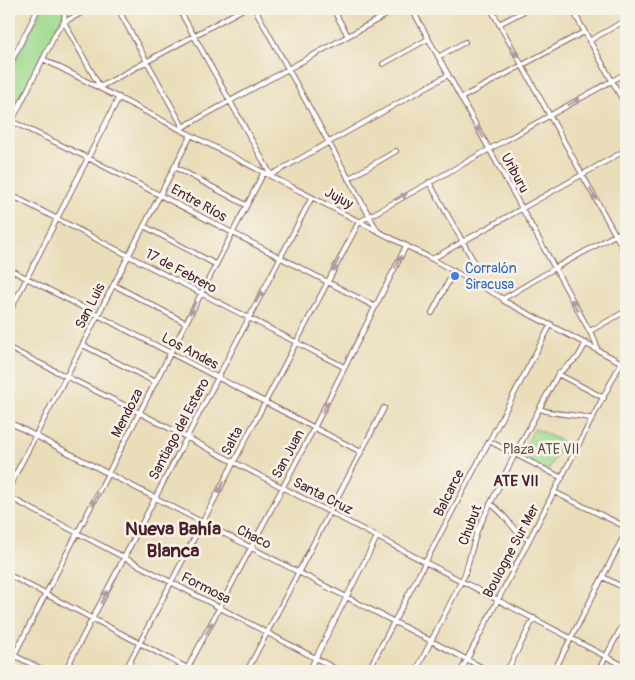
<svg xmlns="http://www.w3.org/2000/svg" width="635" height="680" font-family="Pangolin,sans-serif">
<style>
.green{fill:#9dda8e;stroke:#747c5c}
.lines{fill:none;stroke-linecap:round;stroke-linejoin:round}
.street-casing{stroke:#82625d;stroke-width:6}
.street{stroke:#fff;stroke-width:4}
.oneway{fill:#ae9aa0}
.shop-dot{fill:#3f7fe0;stroke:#f7f3e8;stroke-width:2}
.labels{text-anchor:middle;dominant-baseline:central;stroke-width:5;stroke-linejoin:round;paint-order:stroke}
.street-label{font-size:14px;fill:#4a1f2b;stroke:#f7f3e8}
.shop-label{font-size:14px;fill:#366cbe;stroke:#f7f3e8;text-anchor:start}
.park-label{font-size:14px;fill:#5f4e44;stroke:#f7f3e8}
.neighbourhood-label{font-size:15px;font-weight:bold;fill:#4a1f2b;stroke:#f7f3e8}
.district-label{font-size:19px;font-weight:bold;fill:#4a1f2b;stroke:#f7f3e8}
</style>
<rect width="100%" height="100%" fill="#f7f3e8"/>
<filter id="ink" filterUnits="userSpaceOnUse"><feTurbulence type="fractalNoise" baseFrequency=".02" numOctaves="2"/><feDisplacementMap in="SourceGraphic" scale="10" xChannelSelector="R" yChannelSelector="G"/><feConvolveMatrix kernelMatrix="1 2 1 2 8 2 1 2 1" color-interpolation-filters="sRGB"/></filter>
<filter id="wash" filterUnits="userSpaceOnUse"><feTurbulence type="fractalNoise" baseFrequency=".0096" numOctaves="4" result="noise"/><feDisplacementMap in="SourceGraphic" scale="20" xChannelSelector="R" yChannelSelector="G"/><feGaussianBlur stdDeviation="1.12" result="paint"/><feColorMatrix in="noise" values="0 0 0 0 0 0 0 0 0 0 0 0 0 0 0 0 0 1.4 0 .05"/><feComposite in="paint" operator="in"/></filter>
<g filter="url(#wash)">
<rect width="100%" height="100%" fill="#eaddba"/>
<!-- green -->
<path class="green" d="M42,9H66L20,101L9,118V74Z
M535,428L563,442L548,471L519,456Z"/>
</g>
<g filter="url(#ink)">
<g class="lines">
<defs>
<path id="street" d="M89,9L64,22L100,87L243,9
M118,9L183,127
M179,9L271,175L448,75
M255,9L377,230
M333,9L348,36
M412,9L595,341L597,348
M491,9L626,254
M572,9L626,106
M499,24L528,9
M589,41L626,20
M438,57L465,42
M43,59L432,259L502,298L504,301L626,365
M383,64L428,39
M9,66L38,9
M461,98L584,32
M11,121L88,158L374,306
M9,127L57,31L64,22L65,9
M181,130L183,127L397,9
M175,167L246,205
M348,179L396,151
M429,182L473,260
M9,194L344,367
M144,226L215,264
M432,259L626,150
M9,269L361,452
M114,285L186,323
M503,299L555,268L626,229
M9,313L119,97
M432,313L454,271
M590,331L626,311
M83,345L155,382
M9,348L140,413L626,667
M558,374L604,398
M540,409C557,416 574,413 592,419
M9,422L489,671
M489,441L562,478
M9,487L191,135
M554,492L626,527
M9,497L340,671
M490,504C507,513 511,532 529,540
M9,575L193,671
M603,577L626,589
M9,653L46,671
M9,665L264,172
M65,671L312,197
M125,671L359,222L626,73
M186,671L314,428L406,246
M247,671L384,408
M309,671L377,537
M368,671L551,324
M416,671L465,574L477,531L515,454L558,374L578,357L586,343
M461,671L622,361
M507,671L534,618
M554,671L626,532
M598,671L626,619"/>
</defs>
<!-- street casing -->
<use href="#street" class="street-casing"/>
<!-- street -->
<use href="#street" class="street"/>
</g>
<!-- one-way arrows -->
<defs><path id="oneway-solid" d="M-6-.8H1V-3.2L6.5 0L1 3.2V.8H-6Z" transform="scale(1.25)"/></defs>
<g class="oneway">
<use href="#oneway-solid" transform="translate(514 51) rotate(61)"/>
<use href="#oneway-solid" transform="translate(574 102) rotate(-29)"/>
<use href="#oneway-solid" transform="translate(480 132) rotate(-119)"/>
<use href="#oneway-solid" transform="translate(593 194) rotate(61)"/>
<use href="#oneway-solid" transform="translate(401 197) rotate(-29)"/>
<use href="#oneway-solid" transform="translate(398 262) rotate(-62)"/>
<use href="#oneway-solid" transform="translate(336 265) rotate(118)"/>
<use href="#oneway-solid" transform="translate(259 297) rotate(-61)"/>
<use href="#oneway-solid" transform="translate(575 305) rotate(-119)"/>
<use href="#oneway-solid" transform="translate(193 308) rotate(115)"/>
<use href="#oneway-solid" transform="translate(325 407) rotate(-64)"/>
<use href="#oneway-solid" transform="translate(221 487) rotate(117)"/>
<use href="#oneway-solid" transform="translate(95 499) rotate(117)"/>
<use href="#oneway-solid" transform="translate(104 597) rotate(-63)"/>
<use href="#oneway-solid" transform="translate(209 628) rotate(-62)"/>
</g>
</g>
<!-- markers -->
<circle class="shop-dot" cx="455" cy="276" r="5"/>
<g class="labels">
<!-- street labels -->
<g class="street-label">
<text transform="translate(515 173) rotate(61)">Uriburu</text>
<text transform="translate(339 198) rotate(28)">Jujuy</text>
<text transform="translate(199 203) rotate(29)">Entre Ríos</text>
<text transform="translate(181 271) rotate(28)">17 de Febrero</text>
<text transform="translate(90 306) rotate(-63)">San Luis</text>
<text transform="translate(190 351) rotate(28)">Los Andes</text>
<text transform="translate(127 413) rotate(-63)">Mendoza</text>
<text transform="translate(179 429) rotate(-62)">Santiago del Estero</text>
<text transform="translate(232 441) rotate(-62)">Salta</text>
<text transform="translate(288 454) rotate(-62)">San Juan</text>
<text transform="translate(449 493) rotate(-63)">Balcarce</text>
<text transform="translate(323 496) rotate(27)">Santa Cruz</text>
<text transform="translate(470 525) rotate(-69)">Chubut</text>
<text transform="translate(254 537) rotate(27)">Chaco</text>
<text transform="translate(511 551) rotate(-62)">Boulogne Sur Mer</text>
<text transform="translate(206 588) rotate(27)">Formosa</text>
</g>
<!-- shop labels -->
<g class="shop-label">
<text x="465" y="268">Corralón<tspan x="465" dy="16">Siracusa</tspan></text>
</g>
<!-- park labels -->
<g class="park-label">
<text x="541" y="449">Plaza ATE VII</text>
</g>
<!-- neighbourhood labels -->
<g class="neighbourhood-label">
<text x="516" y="481">ATE VII</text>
</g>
<!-- district labels -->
<g class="district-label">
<text x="173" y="529">Nueva Bahía<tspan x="173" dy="22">Blanca</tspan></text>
</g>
</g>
<!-- margin -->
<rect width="635" height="680" fill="none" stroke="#f7f3e8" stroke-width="30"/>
</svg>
